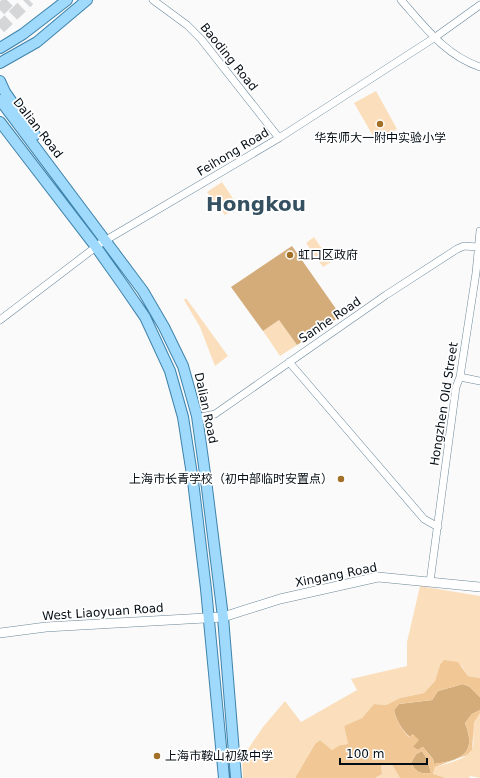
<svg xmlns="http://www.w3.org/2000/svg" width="480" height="778" font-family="'DejaVu Sans','Noto Sans SC',sans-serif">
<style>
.green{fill:#fbdfbc}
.forest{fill:#d4ac7a}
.water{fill:#f1c895;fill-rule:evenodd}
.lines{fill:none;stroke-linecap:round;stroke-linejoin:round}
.highway-tunnel{stroke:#d5d6d8;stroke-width:12;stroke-dasharray:12 6;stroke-linecap:butt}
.street-casing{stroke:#6a879a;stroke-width:8}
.secondary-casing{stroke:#6a879a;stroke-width:10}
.primary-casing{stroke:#3f83ab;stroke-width:12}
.street{stroke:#fff;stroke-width:7}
.secondary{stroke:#fff;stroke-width:9}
.primary{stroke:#9fdafd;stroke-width:10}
.poi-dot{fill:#a37027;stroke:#fff;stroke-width:1.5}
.labels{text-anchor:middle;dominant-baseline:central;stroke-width:3.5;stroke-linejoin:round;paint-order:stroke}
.street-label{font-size:12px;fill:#040d14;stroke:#fff}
.poi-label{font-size:12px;fill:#040d14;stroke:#fff;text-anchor:start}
.town-label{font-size:20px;font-weight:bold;fill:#345061;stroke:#fff}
</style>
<rect width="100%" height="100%" fill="#fafafa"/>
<!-- green -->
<path class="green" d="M376,91L397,129L376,141L354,103Z
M222,182L238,206L225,215L207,192Z
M314,237L331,262L323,267L306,243Z
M186,298L228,356L215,366L200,327L184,300Z
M279,320L297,345L280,356L263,331Z
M420,586L480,596V678L468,676L461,665H440L435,681L424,693L400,698L386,705L374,704L362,718L344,726L348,744L340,745L332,750L320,740L315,744L295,778H243L242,758L263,727L285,701L301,722L357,690L351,679L407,666V642Z
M480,713V778L470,776L469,778H446L433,774L435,767C445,764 460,761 468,754C480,744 466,724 480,713Z
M385,763H391L400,778H375L382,774L381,766Z"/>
<!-- forest -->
<path class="forest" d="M292,246L341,316L297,345L279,320L263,331L231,287Z
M463,684L470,687L480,697V710L472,714L465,723C477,753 462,760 434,764L433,759L423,747L418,750L413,747V734L410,737C402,730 396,720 394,710L399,704L432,700L438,691Z
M422,751L427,759L431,773C420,774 417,773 411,763L416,754Z"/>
<!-- water -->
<path class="water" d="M444,660L458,662L468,676L480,678V697L470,687L463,684L438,691L432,700L399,704L394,710C396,720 402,730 409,737L413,734L419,740L413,747L418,750L423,747L433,759L434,764C462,760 477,753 465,723L472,714L480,710V713L474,722L472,750L467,755L435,767L433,774L446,778H400L391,763H385L381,766L382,774L375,778H295L315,744L320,740L332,750L340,745L348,744L344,726L362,718L374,704L386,705L400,698L424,693L435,681L440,665ZM422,751L427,759L431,773C420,774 417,773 411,763L416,754Z"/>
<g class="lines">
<!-- highway-tunnel -->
<path class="highway-tunnel" d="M0,10L10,0
M0,28L29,0"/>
<defs>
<path id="street" d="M153,0L187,25L201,39L279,138
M401,0C425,27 445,55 480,67
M0,320L101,243L279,138L434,38L480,5
M289,362L424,519L438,527
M460,377L480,381
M197,418L215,414L386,295L457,249L464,246L478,247
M430,582L456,387L460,377L476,273L480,231"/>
<path id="secondary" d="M0,633L46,627L223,617L280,599L378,577L480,587"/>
<path id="primary" d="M0,48L23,34L67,0
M0,63L37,42L87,0
M0,81L5,92L35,135
M0,100L143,291L164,327L183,366L197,416L207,488L223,617L236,778
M0,122L96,247L123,285L145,317L170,371L183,417L193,481L206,589L224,778"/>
</defs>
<!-- street casing -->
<use href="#street" class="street-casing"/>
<!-- secondary casing -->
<use href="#secondary" class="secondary-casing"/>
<!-- primary casing -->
<use href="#primary" class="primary-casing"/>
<!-- street -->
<use href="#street" class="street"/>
<!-- secondary -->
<use href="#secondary" class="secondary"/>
<!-- primary -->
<use href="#primary" class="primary"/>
</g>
<!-- markers -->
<g class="poi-dot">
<circle cx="380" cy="124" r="4"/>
<circle cx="290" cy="255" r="4"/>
<circle cx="341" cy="479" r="4"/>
<circle cx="157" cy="756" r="4"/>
</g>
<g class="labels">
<!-- street labels -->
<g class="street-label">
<text transform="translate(229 57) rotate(51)">Baoding Road</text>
<text transform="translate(38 128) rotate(52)">Dalian Road</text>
<text transform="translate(233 152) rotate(-31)">Feihong Road</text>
<text transform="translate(330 320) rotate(-34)">Sanhe Road</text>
<text transform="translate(444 404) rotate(-81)">Hongzhen Old Street</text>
<text transform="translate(206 408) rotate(78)">Dalian Road</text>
<text transform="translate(336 575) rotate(-11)">Xingang Road</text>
<text transform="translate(103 612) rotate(-4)">West Liaoyuan Road</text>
</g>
<!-- poi labels -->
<g class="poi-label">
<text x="380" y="138" text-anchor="middle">华东师大一附中实验小学</text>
<text x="298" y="255">虹口区政府</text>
<text x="333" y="479" text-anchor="end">上海市长青学校（初中部临时安置点）</text>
<text x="165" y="756">上海市鞍山初级中学</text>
</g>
<!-- town labels -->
<g class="town-label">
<text x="256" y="204">Hongkou</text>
</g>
</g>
<!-- scale -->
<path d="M340 758v6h87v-6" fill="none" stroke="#040d14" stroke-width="2"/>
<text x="346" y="758" font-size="12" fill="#040d14" stroke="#ffffff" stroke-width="3" paint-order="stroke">100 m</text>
</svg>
